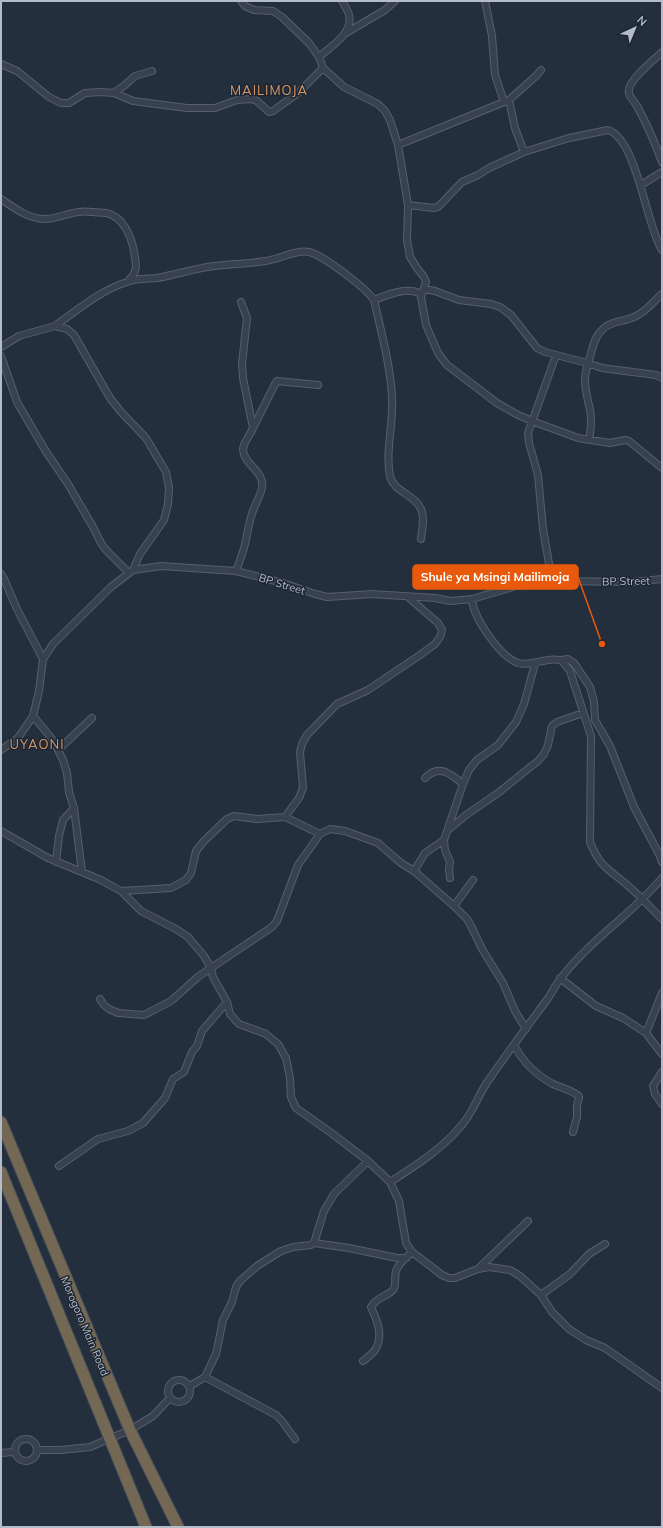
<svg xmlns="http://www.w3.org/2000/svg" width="663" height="1528" font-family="Mulish,sans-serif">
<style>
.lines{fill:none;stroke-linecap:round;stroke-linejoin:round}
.street-casing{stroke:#565f6c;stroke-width:8}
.highway-casing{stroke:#434c59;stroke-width:13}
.street{stroke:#38414e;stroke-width:6}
.highway{stroke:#746855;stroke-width:11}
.labels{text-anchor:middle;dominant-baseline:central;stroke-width:3;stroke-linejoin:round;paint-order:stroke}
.street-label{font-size:11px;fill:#b4bcc9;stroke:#1d2633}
.quarter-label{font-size:13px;letter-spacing:1px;fill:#d59563;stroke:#1d2633}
.leader{fill:none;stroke:#e8590c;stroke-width:1.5}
.callout-dot{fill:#e8590c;stroke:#1d2633;stroke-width:1.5}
.callout{fill:#e8590c;stroke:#e8590c;stroke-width:1.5}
.callout-label{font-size:12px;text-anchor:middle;font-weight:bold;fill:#fff}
</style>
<rect width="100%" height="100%" fill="#242f3e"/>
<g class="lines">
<defs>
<path id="street" d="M241,1L245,6L254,10L273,11L282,17L309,43L319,57L323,68L344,87L378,104L385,111L390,120L398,145L408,205L407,240L410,257L417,268L424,277L426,282L421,297
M485,1L492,36L495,75L504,102
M346,33L385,10L395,1
M662,52C654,60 631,78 629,89C627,95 634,101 637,106C647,124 655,143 662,162
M319,57C330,47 354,33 349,15C348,11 345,6 342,1
M1,64L17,71L49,97L61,103H69L85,93L101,92L114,93L133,101L187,108H215L237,100L252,99L257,101L269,112L273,111L298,93L323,68
M114,93L125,85L135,76L152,71
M509,100L515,128L524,152
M398,145L509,100L536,76L541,70
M641,185L662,172
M1,199C14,208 29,219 45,219C57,219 67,213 79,212C84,211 89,212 94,212C98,213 102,212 106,213C123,216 131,236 134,251C136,265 139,270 128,281
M408,205L434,208L438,207L462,182L478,175L489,168L524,152L569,138L608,130C637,139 646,225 662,250
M424,289L435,291L459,300L491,304L500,307L511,315L537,348L545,352L587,363L602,368L656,375L662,378
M374,300C387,295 405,287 419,293L421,297L426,325L438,353L447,365L497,403L518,415L532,421L578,438L610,443L625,440L629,441L662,468
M55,326C77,310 101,290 127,282C136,278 147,279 157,278C174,275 190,270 207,267C226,264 246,264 265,261C278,260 296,249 309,252C323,255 366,288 374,300C381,331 390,364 392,396C394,423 385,450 390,476C393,491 415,495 421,509C425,517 422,530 421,539
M1,347L19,336L55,326L67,329L74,335L110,398L121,412L146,438L166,472L169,488L168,504L164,520L140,554L133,570
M1,356L17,402L45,450L68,484L93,527L101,543L106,550L129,573
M253,428L275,384L277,381L318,385
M589,440C591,430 592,420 590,410C588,400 585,390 585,380C585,370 589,362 591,353C594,344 595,336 603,329C611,321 623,322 634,317C645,313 653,302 662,294
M236,571C239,563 242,555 244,548C247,537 248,525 252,514C254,506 260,497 262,488C265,471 244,465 243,450C243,442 250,436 253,428L243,378L242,364L247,318L241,302
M1,574L4,579L17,609L43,659
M552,581L543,529L538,475L529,443L528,433L556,355
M472,599C473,617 500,657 518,663C529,666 538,661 549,660C553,659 557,660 561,660L570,671L591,736L590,842C600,867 607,868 626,884C639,895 650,907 662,919
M561,660L568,659L574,663L590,687L594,702L595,720L610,746L634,807L659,854L662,862
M33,716L53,740L63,760L67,773L69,792L74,808L82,872
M1,750L18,738L33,716L39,691L43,659L53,644L111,587L133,570L161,566L236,571L283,583L315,594L327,597L372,594L435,598L451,601L472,599L516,586L552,581L633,582L662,579
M58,750L92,718
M425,778C439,764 450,773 463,784
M285,817L320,834L330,829L345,831L378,843L401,863L414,871L454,906L467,919L471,926L482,949L503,983L515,1011L526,1029
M448,830L466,815L498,793L538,761L544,754L548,745L552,726L557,722L583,713
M1,831L48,858L101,880L121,891L141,911L176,929L188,937L204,956L211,968L213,977L227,1002L230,1014L239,1024L266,1034L278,1044L286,1058L290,1078L291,1097L296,1108L330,1132L368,1161L390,1182L399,1201L406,1243L412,1252L442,1275L449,1278H455L478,1269L489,1267L510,1270L520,1276L541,1295L552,1312L569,1329L586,1340L605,1348L662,1388
M444,840L445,850L450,862L449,869L450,878
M56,862L59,836L63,820L74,808
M414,871L425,853L444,840L463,784L469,770L477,760L498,745L516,722L524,704L535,664
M121,891L171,888L186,880L191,873L196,851L204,841L227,819L234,816L257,819L285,817L299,798L303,788L300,752L302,744L307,735L337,704L368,690L420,655L435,644L440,637L442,630L438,623L408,597
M454,906L473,880
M560,978L596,1006L623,1018L646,1033L662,1054
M100,999L104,1005L109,1009L118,1013L144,1015L171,1001L199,976L272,927L277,921L298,865L320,834
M646,1033L662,993
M514,1045C523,1062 536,1075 553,1084C562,1088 571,1090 579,1096V1098L577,1105V1117L573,1132
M662,1072L653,1086L655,1094L662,1104
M59,1166L98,1139L128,1131L143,1123L165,1098L173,1079L184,1072L192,1052L197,1046L202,1031L227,1002
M390,1182C415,1166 442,1149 461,1126C472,1114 477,1098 486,1084C505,1056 526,1028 546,1001C552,993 555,985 561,978C589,941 632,914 662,878
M314,1243L349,1248L397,1258H406
M479,1268L528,1221
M541,1295L570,1274L589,1254L605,1244
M363,1361C367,1358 372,1354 375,1350C384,1336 377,1320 371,1307C377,1297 386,1297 393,1290C397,1286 394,1277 396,1271C398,1264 407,1257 412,1252
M205,1377L276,1415L282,1421L295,1439
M168 1391a11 11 0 1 1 22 0a11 11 0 1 1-22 0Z
M190,1386L205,1377L216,1354L223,1320L232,1302L236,1287L240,1281L257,1266L281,1251L293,1247L311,1245L314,1243L324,1211L334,1194L368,1161
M15 1450a11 11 0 1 1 22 0a11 11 0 1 1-22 0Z
M37,1450H61L90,1447L130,1430L153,1416L170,1398
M1,1453L14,1452"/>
<path id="highway" d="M1,1122L130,1430L178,1527
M1,1172L146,1527"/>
</defs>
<!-- street casing -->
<use href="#street" class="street-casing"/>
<!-- highway casing -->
<use href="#highway" class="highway-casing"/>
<!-- street -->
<use href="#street" class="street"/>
<!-- highway -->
<use href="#highway" class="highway"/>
</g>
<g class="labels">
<!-- street labels -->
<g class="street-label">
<text transform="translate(626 581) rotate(-1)">BP Street</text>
<text transform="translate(282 584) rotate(17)">BP Street</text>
<text transform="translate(85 1326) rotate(67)">Morogoro Main Road</text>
</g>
<!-- quarter labels -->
<g class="quarter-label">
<text x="269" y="90">MAILIMOJA</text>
<text x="37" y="744">UYAONI</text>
</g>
</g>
<!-- callouts -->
<path class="leader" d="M602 644L578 577"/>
<circle class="callout-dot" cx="602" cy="644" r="4"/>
<rect class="callout" x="413" y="565" width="165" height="24" rx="4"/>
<g class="callout-label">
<text x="495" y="581">Shule ya Msingi Mailimoja</text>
</g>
<!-- border -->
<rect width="663" height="1528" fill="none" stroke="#b4bcc9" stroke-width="4"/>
<!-- north arrow -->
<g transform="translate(635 28) rotate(44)" stroke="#1d2633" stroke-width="3" paint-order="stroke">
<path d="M0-3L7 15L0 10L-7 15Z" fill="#b4bcc9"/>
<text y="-6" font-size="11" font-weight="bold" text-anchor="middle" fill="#b4bcc9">N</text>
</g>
</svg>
